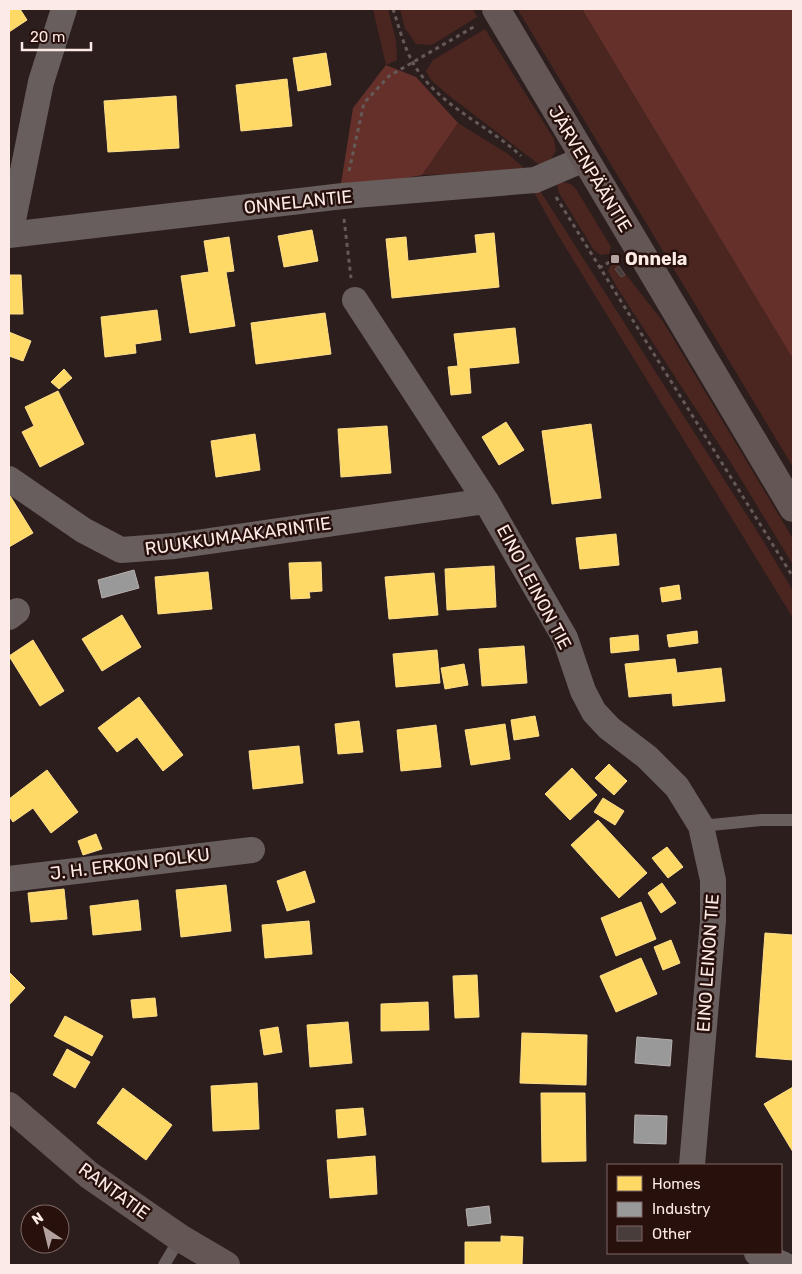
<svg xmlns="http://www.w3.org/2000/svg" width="802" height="1274" font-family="Rubik,sans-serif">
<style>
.green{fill:#4b2620}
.forest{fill:#65302a}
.homes{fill:#ffd966;stroke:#fede8d}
.industry{fill:#999;stroke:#b7b1b0}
.building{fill:#493d3c;stroke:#5e514f}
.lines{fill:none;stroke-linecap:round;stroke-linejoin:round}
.path{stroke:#655a58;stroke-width:3;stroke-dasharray:4 4;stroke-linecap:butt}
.lane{stroke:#685e5d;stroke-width:12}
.street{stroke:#685e5d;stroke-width:26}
.secondary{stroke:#635654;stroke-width:28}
.poi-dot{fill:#b3a3a0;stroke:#28100d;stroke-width:2}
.labels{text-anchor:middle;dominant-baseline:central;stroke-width:5;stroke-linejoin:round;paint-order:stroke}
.street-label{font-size:18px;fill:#fceae7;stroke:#28100d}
.poi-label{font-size:18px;font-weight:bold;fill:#fceae7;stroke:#28100d;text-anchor:start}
</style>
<rect width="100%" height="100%" fill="#2c1e1c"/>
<!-- green -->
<path class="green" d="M373,9H388L396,41L397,60L386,65Z
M400,9H473L477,17L432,45L416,44L405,28Z
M520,9H582L793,359V467L518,10Z
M485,29L554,139L556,151L551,159L541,166L447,94L431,80L426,71L433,60Z
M458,123L508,154L524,168L523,172L422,175Z
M563,182L571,184L576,189L611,247L609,254L601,255L594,250L559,193L557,184Z
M531,187L539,189L762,539L793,591V618L558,235Z
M617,263L664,323L793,539V565L733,466L618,289L608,271L611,265Z"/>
<!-- forest -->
<path class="forest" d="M582,9H793V359Z
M386,65L416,77L458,123L422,175L340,190L353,108Z"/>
<!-- homes -->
<path class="homes" d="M9,9H20L27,20L9,32Z
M326,53L331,85L298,91L293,58Z
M287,79L292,126L241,131L236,85Z
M176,96L179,148L108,152L104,101Z
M312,230L318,261L284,267L278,236Z
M494,233L499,287L392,298L386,239L406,237L408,261L477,253L475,235Z
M229,237L234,271L226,272L235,326L190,333L181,276L209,272L204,241Z
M9,275H21L23,314H9Z
M157,310L161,340L135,344L136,353L105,357L101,317Z
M325,313L331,354L256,364L251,323Z
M515,328L519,363L469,368L471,393L451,395L448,367L458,366L454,334Z
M9,332L31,341L23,361L9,356Z
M64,369L72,378L59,389L51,382Z
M58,391L84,444L40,467L22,432L34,426L25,407Z
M506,422L524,450L499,465L482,437Z
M591,424L601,498L552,504L542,431Z
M387,426L391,473L341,477L338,429Z
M255,434L260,470L216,477L211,441Z
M9,494L33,533L9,547Z
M616,534L619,565L580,569L576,538Z
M321,562L322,591L309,592L310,598L291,599L289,563Z
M494,566L496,607L447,610L445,569Z
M208,572L212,609L158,614L155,577Z
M434,573L438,615L389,619L385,577Z
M679,585L681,599L662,602L660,588Z
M122,615L141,647L102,671L82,639Z
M697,631L698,643L669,647L667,635Z
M638,635L639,650L611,653L610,638Z
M33,640L64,691L40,706L9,656Z
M524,646L527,683L482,686L479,649Z
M437,650L440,683L396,687L393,654Z
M675,659L677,673L721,668L725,701L673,706L672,693L629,697L625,664Z
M464,664L468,685L445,689L441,668Z
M139,697L183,755L163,771L137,737L117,752L98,728Z
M535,716L539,736L514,740L511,720Z
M359,721L363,752L338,754L335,724Z
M505,724L510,759L471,765L465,730Z
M436,725L441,767L401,771L397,730Z
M299,746L303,783L253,789L249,751Z
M609,764L627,781L614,795L595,778Z
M572,768L597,795L570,820L545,794Z
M47,770L78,812L51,833L33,808L13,822L9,816V799Z
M603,798L624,811L615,825L594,812Z
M598,820L647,873L619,898L571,845Z
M96,834L102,849L83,855L78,841Z
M667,847L683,867L668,878L652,858Z
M305,871L315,902L287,911L277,881Z
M662,883L676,903L661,913L648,893Z
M226,885L231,931L181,937L176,890Z
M64,889L67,919L31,922L28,893Z
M138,900L141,930L93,935L90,906Z
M641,902L656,939L616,956L601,918Z
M309,921L312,954L265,958L262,925Z
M765,933L793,935V1060L756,1057Z
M671,940L680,963L663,970L654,947Z
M641,958L657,994L616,1012L600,976Z
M9,972L25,988L9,1005Z
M477,975L479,1017L455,1018L453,976Z
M155,998L157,1016L133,1018L131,1000Z
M428,1002L429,1030L381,1031V1004Z
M65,1016L103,1036L92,1056L54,1036Z
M348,1022L352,1063L310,1067L307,1025Z
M278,1027L282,1052L264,1055L260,1030Z
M522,1033L587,1035L586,1085L520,1083Z
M67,1049L90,1062L75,1088L53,1075Z
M257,1083L259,1129L213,1131L211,1086Z
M793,1087V1152L764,1104Z
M123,1088L172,1125L146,1160L97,1123Z
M541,1093H585L586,1161L542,1162Z
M363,1108L366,1135L338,1138L336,1110Z
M375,1156L377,1194L330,1198L327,1160Z
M501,1236L523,1237L522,1265H465V1242H501Z"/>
<!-- industry -->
<path class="industry" d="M134,570L139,588L102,598L98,580Z
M637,1037L672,1040L670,1066L635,1063Z
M635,1115L667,1116L666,1144L634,1143Z
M489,1206L491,1223L468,1226L466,1209Z"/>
<!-- building -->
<path class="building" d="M619,266L625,275L621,277L615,269Z"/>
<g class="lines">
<!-- path -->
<path class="path" d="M393,9C399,27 404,47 413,63C438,106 487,124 521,156
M349,171L364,103L389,76L477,25
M556,197L793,577
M344,219L351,278
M599,268L615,259"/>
<!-- lane -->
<path class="lane" d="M701,826L761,820H793
M164,1265L180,1238"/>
<!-- street -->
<path class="street" d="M9,235L343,196L535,180L584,159
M10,235L41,82L64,9
M355,300L486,501L565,638L583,691L594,712L609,728L647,757L677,787L701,826L713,880V921L692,1165
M9,479L83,530L121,550L175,546L486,501
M9,617L17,611
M9,879L252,850
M757,1253L784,1265"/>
<!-- secondary -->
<path class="secondary" d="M496,9L793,508
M9,1106L89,1175L180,1238L226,1265"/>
</g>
<!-- markers -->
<rect class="poi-dot" x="610" y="254" width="10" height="10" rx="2.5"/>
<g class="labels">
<!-- street labels -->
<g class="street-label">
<text transform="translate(590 169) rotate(59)">JÄRVENPÄÄNTIE</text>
<text transform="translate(298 202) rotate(-6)">ONNELANTIE</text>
<text transform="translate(238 536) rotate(-8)">RUUKKUMAAKARINTIE</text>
<text transform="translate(534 587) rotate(62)">EINO LEINON TIE</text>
<text transform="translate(130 864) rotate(-7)">J. H. ERKON POLKU</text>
<text transform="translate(708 963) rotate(-86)">EINO LEINON TIE</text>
<text transform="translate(114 1191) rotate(36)">RANTATIE</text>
</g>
<!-- poi labels -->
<g class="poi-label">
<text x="625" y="259">Onnela</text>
</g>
</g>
<!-- border -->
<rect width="802" height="1274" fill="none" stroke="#fceae7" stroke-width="20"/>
<!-- legend -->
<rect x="607" y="1164" width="175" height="90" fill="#28100d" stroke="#7d6764"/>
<rect x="617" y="1176" width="25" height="15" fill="#ffd966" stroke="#7d6764"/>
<text x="652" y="1189" font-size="15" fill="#fceae7">Homes</text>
<rect x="617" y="1202" width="25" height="15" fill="#999999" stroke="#7d6764"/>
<text x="652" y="1214" font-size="15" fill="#fceae7">Industry</text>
<rect x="617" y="1226" width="25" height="15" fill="#493d3c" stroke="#7d6764"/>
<text x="652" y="1239" font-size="15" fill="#fceae7">Other</text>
<!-- north arrow -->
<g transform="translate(45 1229) rotate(325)"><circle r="24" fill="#28100d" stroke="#7d6764"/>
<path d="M0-4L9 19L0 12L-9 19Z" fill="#b3a3a0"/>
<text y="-8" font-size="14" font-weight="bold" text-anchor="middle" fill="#fceae7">N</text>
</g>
<!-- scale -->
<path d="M22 42v8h69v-8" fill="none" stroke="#fceae7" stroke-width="2.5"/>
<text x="30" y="42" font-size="15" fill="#fceae7" stroke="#28100d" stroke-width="4" paint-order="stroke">20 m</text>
</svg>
